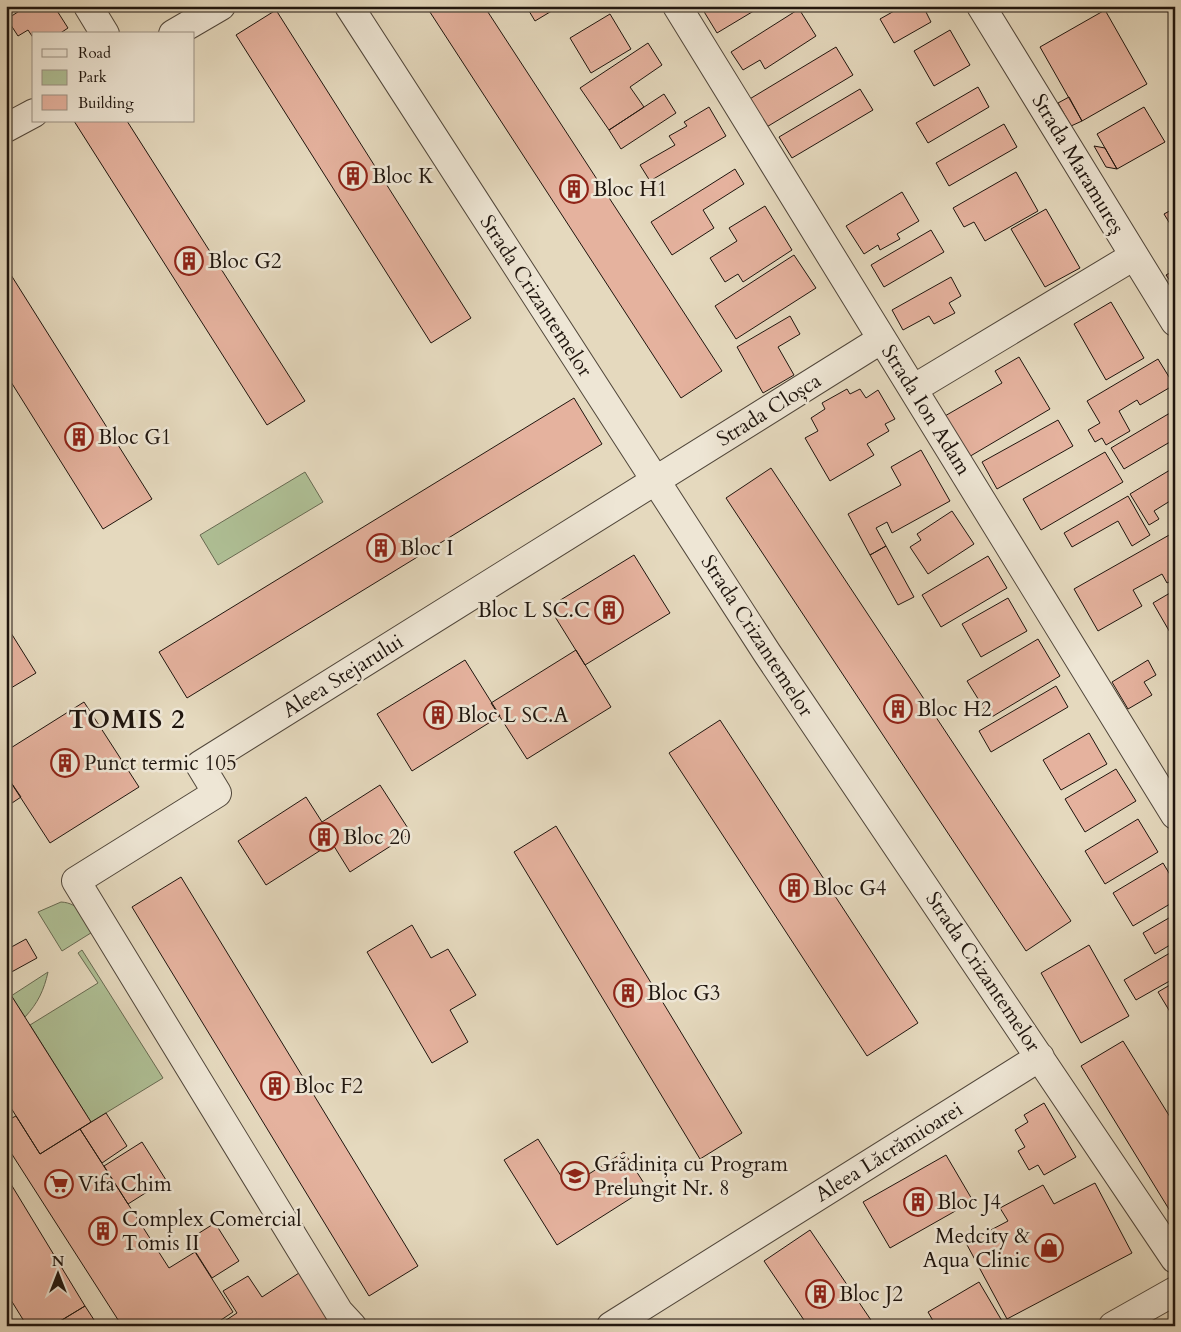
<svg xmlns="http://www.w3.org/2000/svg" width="1181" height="1332" font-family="Cardo,serif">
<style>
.green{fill:#afc096;stroke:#676a52}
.building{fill:#e5b29e;stroke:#1f150e}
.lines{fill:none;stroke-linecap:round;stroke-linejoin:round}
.minor-casing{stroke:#50463a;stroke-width:30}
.tertiary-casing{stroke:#50463a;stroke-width:30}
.minor{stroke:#eee6d5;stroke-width:28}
.tertiary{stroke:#eee6d5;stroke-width:28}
.labels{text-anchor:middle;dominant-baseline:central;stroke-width:5;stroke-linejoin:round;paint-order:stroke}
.street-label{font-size:21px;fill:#1f150e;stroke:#eee6d5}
.poi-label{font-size:21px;fill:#1f150e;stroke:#eee6d5;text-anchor:start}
.district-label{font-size:26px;font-weight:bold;letter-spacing:1px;fill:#1f150e;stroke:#eee6d5}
</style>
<rect width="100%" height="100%" fill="#e5d9be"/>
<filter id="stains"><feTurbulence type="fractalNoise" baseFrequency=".004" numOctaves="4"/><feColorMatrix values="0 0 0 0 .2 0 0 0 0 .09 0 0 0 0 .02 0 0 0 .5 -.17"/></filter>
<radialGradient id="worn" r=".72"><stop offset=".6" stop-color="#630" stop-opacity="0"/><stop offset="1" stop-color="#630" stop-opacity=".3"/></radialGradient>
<!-- green -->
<path class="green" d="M305,472L323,502L218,565L200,535Z
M61,902C80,903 84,917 94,931L62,951L38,912Z
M82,950L163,1078L91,1122L30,1025L98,983L78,953Z
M48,972C44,990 38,1003 25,1017L11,996Z"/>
<!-- building -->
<path class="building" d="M27,6H54L68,28L59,34H34V39L28,30L18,36L7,19Z
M426,6H484L722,371L681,398Z
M526,6H560L535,21Z
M708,6H762L717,33L703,10Z
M903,6L934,8L926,12L931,22L894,43L880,19Z
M799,9L816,36L765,69L760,60L743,70L731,52Z
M276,10L471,318L431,343L236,35Z
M1105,10L1147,84L1082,121L1040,47Z
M610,14L631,49L591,73L570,38Z
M950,30L970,65L934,86L914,51Z
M648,43L662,65L630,87L644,107L609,130L580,88Z
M836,47L853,75L765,128L748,100Z
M978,87L989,107L928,143L916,123Z
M860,89L873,110L792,158L779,137Z
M664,94L676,113L621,149L609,130Z
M1069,97L1082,121L1071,126L1058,103Z
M709,107L726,136L650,181L640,165L675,145L669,136L687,126L684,122Z
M1144,107L1165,142L1117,169L1097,134Z
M74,121H127L305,401L267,425Z
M1004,124L1017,147L949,186L936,163Z
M1094,146L1105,148L1117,169L1106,167Z
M735,169L744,184L703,210L714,228L672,255L651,222Z
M1016,172L1038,211L985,241L974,222L964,227L953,208Z
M902,192L919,221L897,234L900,239L880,250L878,245L864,254L846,226Z
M765,206L792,250L743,282L738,274L725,282L710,258L737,241L729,228Z
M1175,208V232L1164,214Z
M1046,209L1080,268L1045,287L1011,229Z
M931,230L944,252L884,287L871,265Z
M794,255L816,288L736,339L715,306Z
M6,267L152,499L103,529L6,374Z
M1175,270V288L1166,275Z
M951,277L961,296L949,303L955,313L934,324L929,316L903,330L892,310Z
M1111,302L1144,358L1106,380L1074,324Z
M790,316L800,334L778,347L794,375L763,393L737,347Z
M1019,357L1050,409L962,461L938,420L1002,383L995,371Z
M1158,359L1174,385L1140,405L1137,400L1119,411L1130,431L1106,445L1102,438L1095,442L1088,430L1100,423L1087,401Z
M847,389L850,394L860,389L866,398L878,390L895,419L885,424L889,431L867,444L874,455L830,481L805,438L818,431L811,418L825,409L822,403Z
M574,398L602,444L187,698L159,652Z
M1175,410V439L1124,469L1111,448Z
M1058,420L1073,446L997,489L982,462Z
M921,450L950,501L892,533L887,522L876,528L886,546L870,555L848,514L901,485L891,467Z
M1105,452L1123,482L1041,530L1023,499Z
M1175,467V509L1170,501L1154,511L1159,519L1149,525L1130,494Z
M771,468L1071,921L1026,951L726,498Z
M1128,496L1150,535L1132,546L1118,521L1072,547L1064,533Z
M952,511L974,544L928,574L910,547L921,540L917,534Z
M1171,534L1175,541V579L1167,583L1162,574L1133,590L1142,606L1098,631L1074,589Z
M886,546L914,597L898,605L870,555Z
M634,555L670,613L585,665L549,607Z
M988,556L1007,588L941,627L922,595Z
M1175,590V641L1153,603Z
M1008,598L1027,631L981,657L962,624Z
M6,625L36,673L6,691Z
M1038,639L1060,676L990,718L967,681Z
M576,650L611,707L527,759L491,703Z
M465,660L500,716L412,771L377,714Z
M1148,660L1156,675L1144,682L1152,695L1128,709L1112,682Z
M1056,686L1068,707L991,752L979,731Z
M84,702L139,787L50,843L6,775V751Z
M720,720L918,1023L867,1056L669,753Z
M1089,733L1107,764L1061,790L1043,760Z
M1116,769L1136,801L1085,832L1065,799Z
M6,775L21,797L6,807Z
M380,785L411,833L350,872L332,843L266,885L238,841L306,797L322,822Z
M1138,819L1158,852L1105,884L1085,851Z
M556,826L742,1133L700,1159L514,852Z
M1163,863L1175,883V901L1133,926L1113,893Z
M181,877L418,1266L369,1296L132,907Z
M1174,915L1175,942L1155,954L1143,933Z
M412,925L431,958L448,949L476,995L450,1010L468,1042L432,1063L367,952Z
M26,939L37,958L6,975V950Z
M1089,945L1129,1016L1081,1043L1041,973Z
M1175,950V978L1136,1000L1124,980Z
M1175,982V1020L1158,992Z
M11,995L91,1122L40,1154L6,1100V999Z
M1123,1041L1175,1125V1219L1081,1066Z
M1044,1103L1076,1157L1044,1175L1038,1165L1029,1170L1018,1151L1025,1147L1015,1130L1028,1122L1024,1115Z
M106,1113L127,1146L102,1163L80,1129Z
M16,1116L40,1154L80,1129L169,1268L195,1252L233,1312L212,1326H122L6,1145V1121Z
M538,1139L568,1187L624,1152L647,1188L557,1245L504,1160Z
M142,1142L166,1180L128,1204L104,1166Z
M946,1155L973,1201L890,1248L863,1202Z
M6,1176L85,1306L52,1326H27L6,1292Z
M1095,1183L1132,1253L1007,1319L966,1243L1008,1221L1000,1208L1043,1185L1054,1204Z
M215,1223L239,1261L212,1278L188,1240Z
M810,1230L875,1326H808L764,1261Z
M299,1273L333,1326H217L237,1313L223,1291L248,1276L262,1297Z
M979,1282L1005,1326H936L928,1312Z
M85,1306L98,1326H52Z"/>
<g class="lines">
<defs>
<path id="minor" d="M88,6L105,34
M349,6L767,653L1175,1259
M677,6L1175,815
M173,34L221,6
M6,128L34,113
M913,389L1134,256
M352,1326L339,1312L76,881L217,793L200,765L882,339
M611,1326L1040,1057"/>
<path id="tertiary" d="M981,6L1175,322
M1113,1326L1175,1291"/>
</defs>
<!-- minor casing -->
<use href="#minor" class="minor-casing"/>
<!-- tertiary casing -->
<use href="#tertiary" class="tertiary-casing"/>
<!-- minor -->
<use href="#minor" class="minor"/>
<!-- tertiary -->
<use href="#tertiary" class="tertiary"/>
</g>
<!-- icons -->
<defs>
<symbol id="building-ring" viewBox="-11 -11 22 22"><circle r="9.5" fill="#eee6d5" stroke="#8f2418" stroke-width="1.5"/><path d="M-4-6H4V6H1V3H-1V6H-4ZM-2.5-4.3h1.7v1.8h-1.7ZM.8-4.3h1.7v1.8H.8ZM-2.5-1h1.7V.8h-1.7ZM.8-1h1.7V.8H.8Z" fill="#8f2418"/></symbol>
<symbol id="school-ring" viewBox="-11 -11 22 22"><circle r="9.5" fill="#eee6d5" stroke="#8f2418" stroke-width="1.5"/><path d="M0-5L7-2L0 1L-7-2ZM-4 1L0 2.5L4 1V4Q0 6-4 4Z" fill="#8f2418"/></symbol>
<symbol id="supermarket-ring" viewBox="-11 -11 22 22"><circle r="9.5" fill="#eee6d5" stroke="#8f2418" stroke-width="1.5"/><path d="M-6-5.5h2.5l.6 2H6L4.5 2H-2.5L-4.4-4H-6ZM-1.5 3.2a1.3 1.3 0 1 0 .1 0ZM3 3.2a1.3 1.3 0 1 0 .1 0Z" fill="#8f2418"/></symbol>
<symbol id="shop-ring" viewBox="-11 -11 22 22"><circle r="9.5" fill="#eee6d5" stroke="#8f2418" stroke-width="1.5"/><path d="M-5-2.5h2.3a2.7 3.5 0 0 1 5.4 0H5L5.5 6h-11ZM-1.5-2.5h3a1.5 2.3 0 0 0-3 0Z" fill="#8f2418"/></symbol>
</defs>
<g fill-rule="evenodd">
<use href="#building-ring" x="337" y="160" width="32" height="32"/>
<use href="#building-ring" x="558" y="173" width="32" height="32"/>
<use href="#building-ring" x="173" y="245" width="32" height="32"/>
<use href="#building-ring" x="63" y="421" width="32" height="32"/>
<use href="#building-ring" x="365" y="532" width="32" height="32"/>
<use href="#building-ring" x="593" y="594" width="32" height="32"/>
<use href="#building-ring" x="882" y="693" width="32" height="32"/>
<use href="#building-ring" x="422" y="699" width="32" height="32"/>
<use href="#building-ring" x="49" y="747" width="32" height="32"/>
<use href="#building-ring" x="308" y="821" width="32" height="32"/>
<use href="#building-ring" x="778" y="872" width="32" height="32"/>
<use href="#building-ring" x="612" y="977" width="32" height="32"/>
<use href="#building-ring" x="259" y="1070" width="32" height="32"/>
<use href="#school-ring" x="559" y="1160" width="32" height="32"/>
<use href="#supermarket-ring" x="43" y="1168" width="32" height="32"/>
<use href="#building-ring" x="902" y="1186" width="32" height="32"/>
<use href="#building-ring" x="87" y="1215" width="32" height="32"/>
<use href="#shop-ring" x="1033" y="1232" width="32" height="32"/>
<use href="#building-ring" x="804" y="1278" width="32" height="32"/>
</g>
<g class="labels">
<!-- street labels -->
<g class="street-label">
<text transform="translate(1078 164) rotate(59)">Strada Maramureș</text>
<text transform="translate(536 296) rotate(57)">Strada Crizantemelor</text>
<text transform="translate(769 410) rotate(-32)">Strada Cloșca</text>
<text transform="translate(926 410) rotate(58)">Strada Ion Adam</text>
<text transform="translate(757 636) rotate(57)">Strada Crizantemelor</text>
<text transform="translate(343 676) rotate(-32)">Aleea Stejarului</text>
<text transform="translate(983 972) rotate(56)">Strada Crizantemelor</text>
<text transform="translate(889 1152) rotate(-32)">Aleea Lăcrămioarei</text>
</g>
<!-- poi labels -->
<g class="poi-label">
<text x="372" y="176">Bloc K</text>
<text x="593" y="189">Bloc H1</text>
<text x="208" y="261">Bloc G2</text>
<text x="98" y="437">Bloc G1</text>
<text x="400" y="548">Bloc I</text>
<text x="590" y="610" text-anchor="end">Bloc L SC.C</text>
<text x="917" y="709">Bloc H2</text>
<text x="457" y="715">Bloc L SC.A</text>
<text x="84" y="763">Punct termic 105</text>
<text x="343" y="837">Bloc 20</text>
<text x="813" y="888">Bloc G4</text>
<text x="647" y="993">Bloc G3</text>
<text x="294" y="1086">Bloc F2</text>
<text x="594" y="1164">Grădinița cu Program<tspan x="594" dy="24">Prelungit Nr. 8</tspan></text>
<text x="78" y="1184">Vifa Chim</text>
<text x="937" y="1202">Bloc J4</text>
<text x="122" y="1219">Complex Comercial<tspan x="122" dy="24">Tomis II</tspan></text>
<text x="1030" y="1236" text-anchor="end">Medcity &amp;<tspan x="1030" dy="24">Aqua Clinic</tspan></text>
<text x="839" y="1294">Bloc J2</text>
</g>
<!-- district labels -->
<g class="district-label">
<text x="127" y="719">TOMIS 2</text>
</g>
</g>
<!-- margin -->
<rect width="1181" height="1332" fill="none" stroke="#e5d9be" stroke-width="25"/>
<rect x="8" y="8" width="1166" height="1317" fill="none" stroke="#1f150e" stroke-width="2.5"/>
<rect x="12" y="12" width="1156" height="1307" fill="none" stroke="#1f150e"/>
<!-- legend -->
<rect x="32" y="32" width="162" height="90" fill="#eee6d5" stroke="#9b9285"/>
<rect x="42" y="49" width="25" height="8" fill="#eee6d5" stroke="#9b9285"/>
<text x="78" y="58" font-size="15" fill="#1f150e">Road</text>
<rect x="42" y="70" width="25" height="15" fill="#afc096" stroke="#9b9285"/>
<text x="78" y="82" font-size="15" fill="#1f150e">Park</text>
<rect x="42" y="95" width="25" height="15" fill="#e5b29e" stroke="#9b9285"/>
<text x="78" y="108" font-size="15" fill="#1f150e">Building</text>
<!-- north arrow -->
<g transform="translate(58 1274)" stroke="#eee6d5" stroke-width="4" paint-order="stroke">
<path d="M0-4L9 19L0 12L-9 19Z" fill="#1f150e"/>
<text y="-8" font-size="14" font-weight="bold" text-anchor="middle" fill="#1f150e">N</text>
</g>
<rect width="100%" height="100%" filter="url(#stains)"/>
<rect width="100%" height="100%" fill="url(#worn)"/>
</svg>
